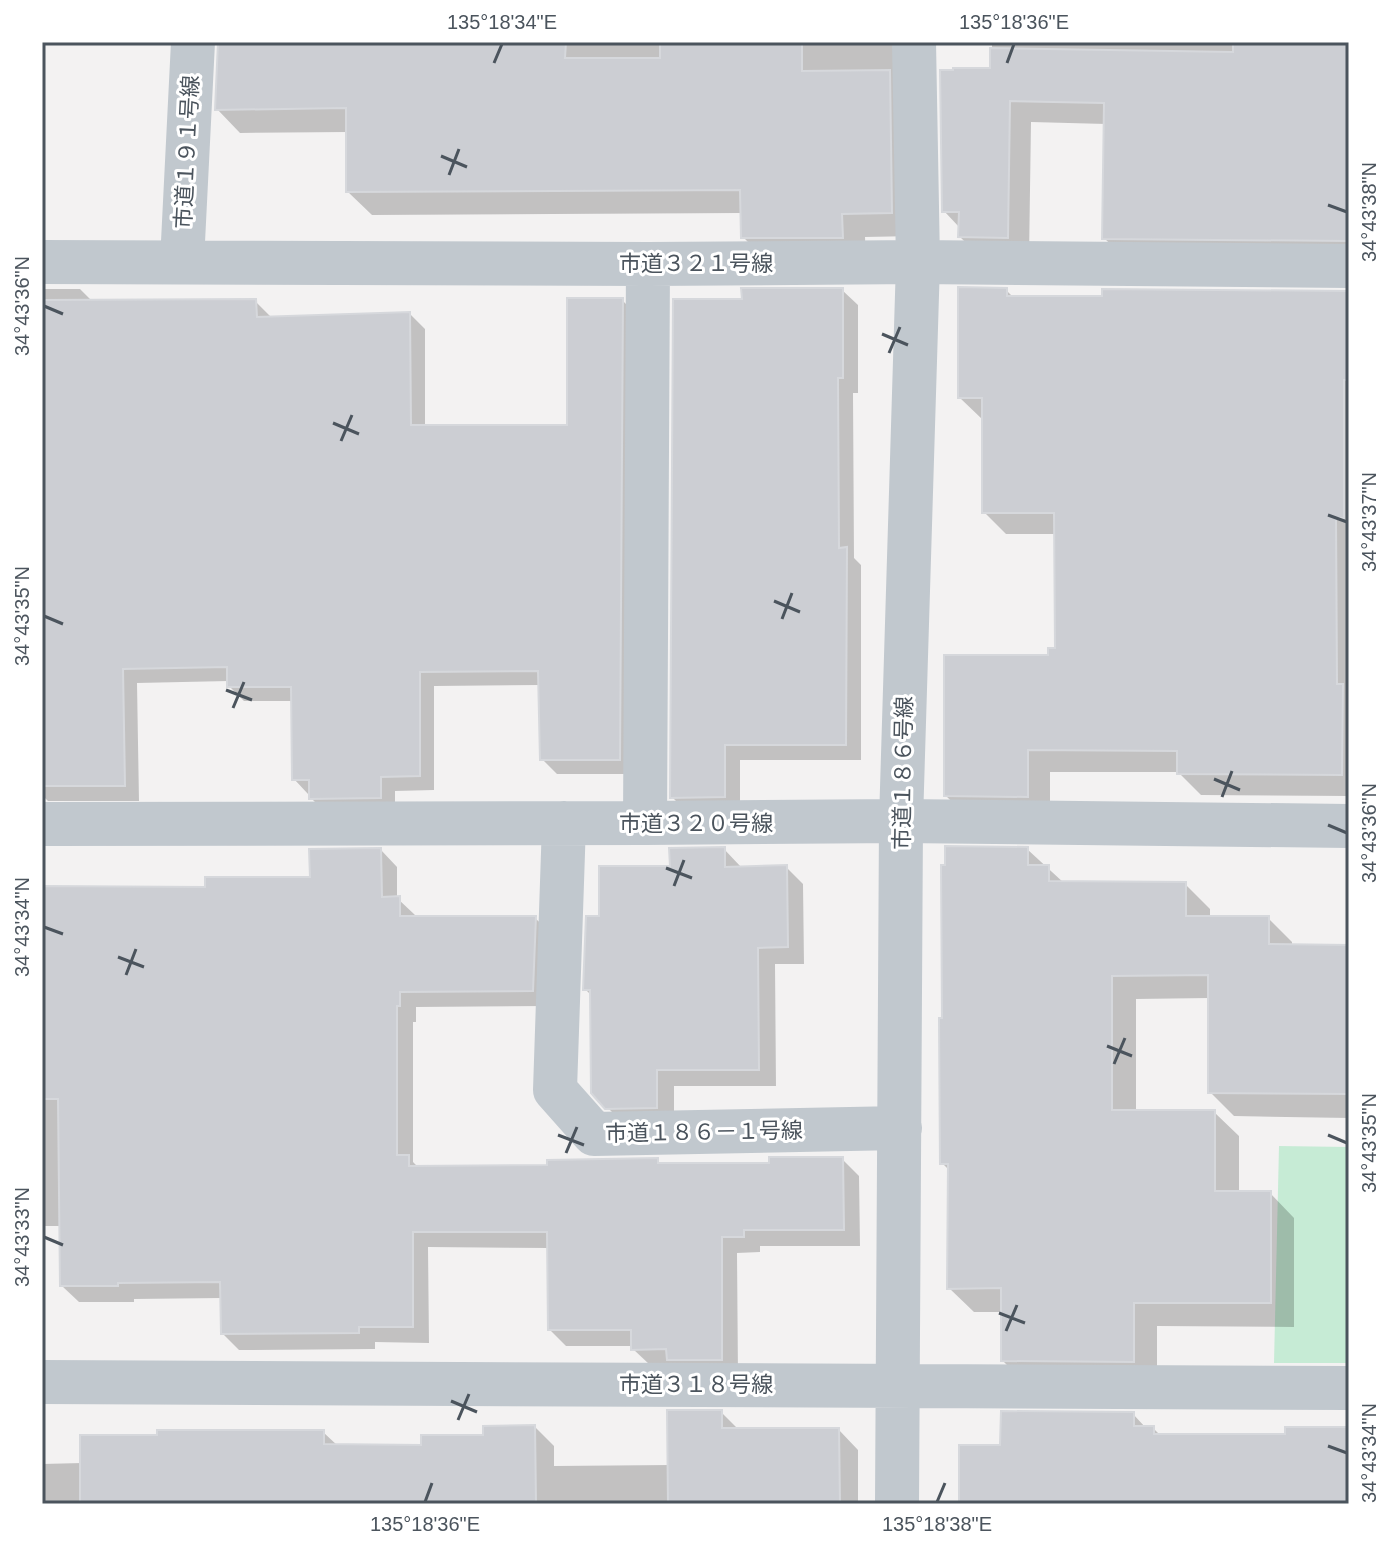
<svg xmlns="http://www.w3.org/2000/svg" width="1391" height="1546" font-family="Arial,'Noto Sans JP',sans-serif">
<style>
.green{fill:#c6ebd5}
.shadow{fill:#0003}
.building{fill:#ccced3;stroke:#d6d8dc;stroke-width:2}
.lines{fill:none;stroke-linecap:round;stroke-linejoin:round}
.minor{stroke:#c1c8ce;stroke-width:44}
.ticks{fill:none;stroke:#4b545d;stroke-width:3}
.labels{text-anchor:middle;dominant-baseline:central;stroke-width:6;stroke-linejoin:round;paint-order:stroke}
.street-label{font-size:22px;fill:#4b545d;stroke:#fff}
.neatline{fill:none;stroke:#4b545d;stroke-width:3}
.ticks-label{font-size:20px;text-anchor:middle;fill:#4b545d}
</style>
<rect width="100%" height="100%" fill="#f3f2f2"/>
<!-- green -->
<path class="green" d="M1279,1146L1349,1147V1363H1274Z"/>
<!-- shadow -->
<path class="shadow" d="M220,42H901L915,236L865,237L866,261H767L743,237V213L372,215L348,192V132L240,133L217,109Z
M992,42H1349V262L1127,260L1104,238L1106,124L1031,122L1029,259H983L960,237V228L944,211L942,69L992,70Z
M42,289H80L93,302L255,301L270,316V318L410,314L425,329V427H569L622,300L637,315L634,774H557L542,759L541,685L434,686V790L395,791V813H326L311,798V794H308L294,779L293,701H244L229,686V681L137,683L139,801H48L42,795Z
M842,290L858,305V393H853L854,558L861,565V760H740V812L688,813L672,797L744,301Z
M1006,290L1014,298L1349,293V796L1201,795L1178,772H1050V819L969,818L946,796L1057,650L1056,534H1006L984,512L983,420L960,398Z
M724,849L741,867H786L803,884L804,964H775L776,1086H674V1124L625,1125L607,1107L592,996L585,989L601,918L672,868Z
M1027,849L1064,883L1185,884L1210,909V918H1268L1292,942V946L1349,947V1118L1234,1116L1210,1092V998L1136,999V1112H1214L1239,1136V1193H1270L1294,1218V1327L1157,1326V1386L1027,1385L1003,1361V1312H974L949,1288L950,1171L942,1163Z
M381,850L397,867V898L415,915V918H535L552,934L549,1006L416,1007V1022H413V1162L419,1168L549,1167L657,1160L662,1165H771L842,1159L859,1176L860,1246H760V1252L737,1253L738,1376L650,1365L633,1349V1346H566L550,1330L549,1248L428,1247L429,1343L375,1342V1349L239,1350L223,1334L222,1298L134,1299V1302H79L62,1286V1226H42V884L47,888L207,889L312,879Z
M721,1412L739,1430H839L858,1450V1504H42V1464L82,1463L323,1432L338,1446L423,1447L535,1427L554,1446V1466L670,1465Z
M1133,1414L1146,1428H1153L1161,1436H1287L1349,1429V1504H961L1002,1447Z"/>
<!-- building -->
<path class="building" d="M218,42H566L565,58H660V42H802V71L890,70L892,213L842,214L843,238H741L740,190L346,192V108L215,110Z
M1233,42H1349V241L1102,239L1104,103L1010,101L1008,238L958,237L959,212H942L940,70H953V68H990V48L1233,52Z
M958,287L1007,288V296H1102V289L1349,291V380H1344V518H1336L1337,684H1343L1342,775L1177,774V751L1028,750V797L944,796V655H1048V648H1055L1054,513H982V398H958Z
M741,288H843V378H838L839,548L847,547L846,745H725V797L670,798L673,299H742Z
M567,298H623L620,760H540L538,671L420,672V776L381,777V798L309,799V780H292L291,687H227V667L123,669L125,786H42V300L256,299L257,317L410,312L411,425H567Z
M945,846L1028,847V865H1049V881L1186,882V916H1269V944L1349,945V1094L1208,1093V975L1112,976V1110H1215V1191H1271V1303H1134V1362L1001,1361V1288L947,1289L948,1164H940L939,1018H942L941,865H945Z
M725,847V867L787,865L788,947L758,948L759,1070H657V1108L605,1109L591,1093L590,990H583L586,916H599V866H670L669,848Z
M381,848L382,897L400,896V916H536L533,991L400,992V1006H397V1155H409V1166L547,1165V1160L658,1158V1163H769V1157H843L844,1230H744V1237H722V1360H667L666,1349L631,1350V1330H548L547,1232H413V1327H359V1333L221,1334L220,1282L118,1283V1286H60L58,1099H42V886L205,887V877H310L309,849Z
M667,1410H722V1428H839L840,1504H668Z
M1001,1411L1134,1412V1426H1154V1434H1285V1427H1349V1504H959V1445H1000Z
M535,1425L536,1504H80V1435H157V1430H324V1444L421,1445V1435H483V1426Z"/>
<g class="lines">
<!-- minor -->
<path class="minor" d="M42,262L648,264L918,262L1349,266
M182,262L193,42
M564,823L555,1090L594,1134L900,1128
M645,823L648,264
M42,824L645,823L901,821L1349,826
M42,1382L1349,1388
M897,1504L901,821L918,262L914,42"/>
</g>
<!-- ticks -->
<path class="ticks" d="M494,63L502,44M1007,63L1014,44M441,156L467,167M449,175L459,149M1328,205L1347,212M44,306L63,314M882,334L908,345M889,353L900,327M333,423L359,434M341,441L352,415M1328,515L1347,522M774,601L800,612M44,616L63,624M782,619L792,593M226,690L252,700M233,708L244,682M1214,779L1240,790M1222,797L1232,771M1328,825L1347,833M666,868L692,878M674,886L684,860M44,927L63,934M118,957L144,967M126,975L136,949M1107,1046L1132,1056M1114,1064L1125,1038M558,1135L584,1145M1328,1135L1347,1143M566,1153L577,1127M44,1237L63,1245M999,1313L1025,1323M1006,1331L1017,1305M451,1401L477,1412M458,1420L469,1394M1328,1446L1347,1453M425,1502L432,1483M937,1502L945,1483"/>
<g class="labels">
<!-- street labels -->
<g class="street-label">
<text transform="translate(187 152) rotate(-87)">市道１９１号線</text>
<text x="696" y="263">市道３２１号線</text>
<text transform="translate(903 773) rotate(-89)">市道１８６号線</text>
<text x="696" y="823">市道３２０号線</text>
<text transform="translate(704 1132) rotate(-1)">市道１８６－１号線</text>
<text x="696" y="1384">市道３１８号線</text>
</g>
</g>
<!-- border -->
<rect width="1391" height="1546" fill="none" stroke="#ffffff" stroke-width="88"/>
<rect x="44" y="44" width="1303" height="1458" class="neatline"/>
<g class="ticks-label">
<text x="502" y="29">135°18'34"E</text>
<text x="1014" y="29">135°18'36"E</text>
<text transform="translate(1369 212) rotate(-90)" y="7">34°43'38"N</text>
<text transform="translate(22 306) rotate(-90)" y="7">34°43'36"N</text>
<text transform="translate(1369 522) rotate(-90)" y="7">34°43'37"N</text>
<text transform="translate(22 616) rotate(-90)" y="7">34°43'35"N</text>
<text transform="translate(1369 833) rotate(-90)" y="7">34°43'36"N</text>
<text transform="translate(22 927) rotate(-90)" y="7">34°43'34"N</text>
<text transform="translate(1369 1143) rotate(-90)" y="7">34°43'35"N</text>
<text transform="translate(22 1237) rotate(-90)" y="7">34°43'33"N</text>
<text transform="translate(1369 1453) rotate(-90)" y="7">34°43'34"N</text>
<text x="425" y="1531">135°18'36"E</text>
<text x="937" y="1531">135°18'38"E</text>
</g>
</svg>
